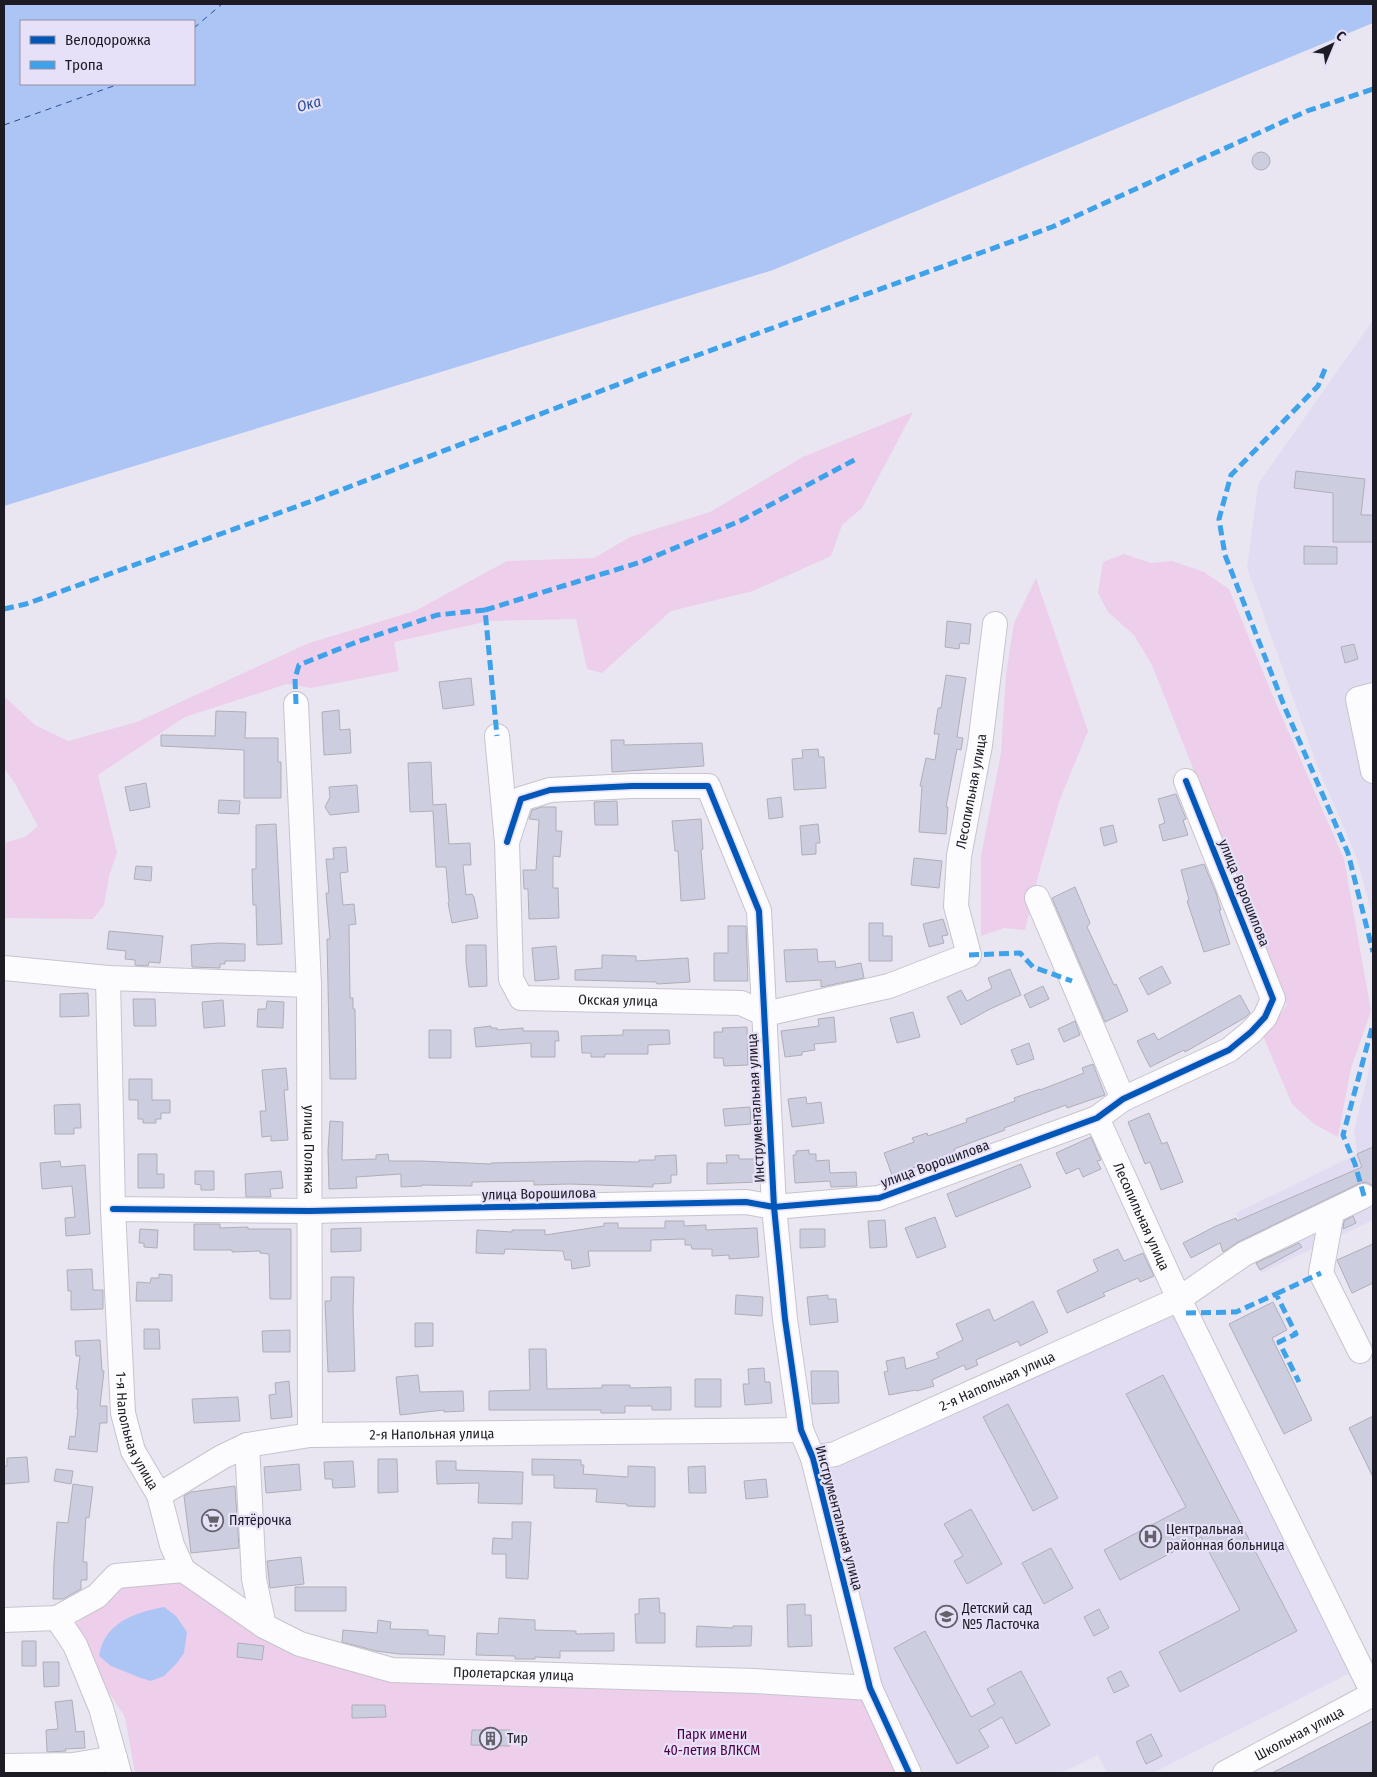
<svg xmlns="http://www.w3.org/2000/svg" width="1377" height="1777" font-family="'Fira Sans Condensed',sans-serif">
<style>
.built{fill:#e2dcf3}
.green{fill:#edceeb}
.water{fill:#acc5f5;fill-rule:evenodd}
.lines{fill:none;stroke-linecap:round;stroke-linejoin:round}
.ferry{stroke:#254e98;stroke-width:1;stroke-dasharray:6 5;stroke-linecap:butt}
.building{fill:#cccddf;stroke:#afaeb8}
.minor-casing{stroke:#c7c4cf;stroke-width:26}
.minor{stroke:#fcfbfd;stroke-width:24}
.quiet{stroke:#3da2ea;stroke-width:5;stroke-dasharray:10 5;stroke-linecap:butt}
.cycleway-casing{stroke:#e6e0f8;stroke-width:9}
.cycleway{stroke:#0057b8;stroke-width:6}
.labels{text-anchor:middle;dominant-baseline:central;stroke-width:4.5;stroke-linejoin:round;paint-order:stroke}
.street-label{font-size:14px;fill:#1d1b23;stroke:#e6e0f8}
.poi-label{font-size:14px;fill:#1d1b23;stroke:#e6e0f8;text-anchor:start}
.park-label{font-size:14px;fill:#4c0043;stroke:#e6e0f8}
.water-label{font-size:15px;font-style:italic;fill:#254e98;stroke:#e6e0f8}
</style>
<rect width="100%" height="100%" fill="#e9e6f2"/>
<!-- built -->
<path class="built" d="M1373,320V918L1356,856L1318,768L1247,568L1258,484Z
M1373,1054V1220L1261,1273L1253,1257L1236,1213L1357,1154L1354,1130Z
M1179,1311L1354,1671L1153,1773H1107L1098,1755L1061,1773H924L879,1687L822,1474L963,1408Z"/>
<!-- green -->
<path class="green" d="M913,412L862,508L842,525L831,556L753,591L671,611L602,673L587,669L576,619L489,621L394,642L399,671L311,688L287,684L185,717L98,775L117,853L109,876L104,905L93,919L4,918V843L25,837L38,826L14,782L4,768V696L35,725L68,741L137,722L309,643L415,611L507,561L594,558L630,537L710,512L803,457Z
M1124,554L1151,563L1172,561L1204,572L1229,589L1272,694L1344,859L1371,1011L1351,1068L1338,1137L1314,1124L1292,1104L1263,1036L1287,1005L1152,665L1134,635L1108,612L1098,593L1103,562Z
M1036,578L1088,731L1060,799L1040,869L1025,930L1004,928L981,936V856L1001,753L1006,675L1014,623Z
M182,1579L300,1654L350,1671L393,1678L739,1693L862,1700L897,1773H135L125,1717L68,1629L104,1605L125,1586Z"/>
<!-- water -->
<path class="water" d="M4,4H1373V23L773,270L4,506ZM21,21H194V84H21Z
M164,1607L176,1616L187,1632L184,1653L177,1663L164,1676L151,1681L141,1678L111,1666L99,1656C105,1622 134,1613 164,1607Z"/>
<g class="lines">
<!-- ferry -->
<path class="ferry" d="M194,28L222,4
M4,125L119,84"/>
</g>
<!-- building -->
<path class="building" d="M1252 161a9 9 0 1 1 18 0a9 9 0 1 1-18 0Z
M1296,471L1365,479L1361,515H1373V542H1333V493L1294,488Z
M1304,546L1337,547V564H1304Z
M947,621L971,624L969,644L960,643L959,649L945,647Z
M1354,644L1358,659L1345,663L1341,647Z
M946,675L966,678L957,737L963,738L961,750L957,749L946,807H948L946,834L919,832L922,786H920L926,758L935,760L939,734H934L938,708H941Z
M471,678L474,705L443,709L439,682Z
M339,710L340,730L350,729L351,753L324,755L322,712Z
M216,711L246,712L245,738H278V762H281V798H244V750L161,746V735L215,736Z
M611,740H624V745L702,743L704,766L612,772Z
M818,749L819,757H824L826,788L794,790L792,759L803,758L802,750Z
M431,762L433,805L446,804L449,844L470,843L471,865H463L466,895L472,894L474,897L478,918L452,923L448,903L449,902L446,867H436L433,811L410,812L408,763Z
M146,783L150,807L130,811L125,787Z
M357,785L359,812L330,815L325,807L330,797L329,787Z
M1176,794L1186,819L1183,820L1188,835L1163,841L1159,825L1165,823L1158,799Z
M781,797L783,817L769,819L767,799Z
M219,800L240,801L239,814L218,813Z
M617,801L618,825H595L594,802Z
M542,807H556V831H562L560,857L553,856V888H558L559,918L529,919L528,889H524L523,870H536L539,820L529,819L532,810Z
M701,819L703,849L701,850L705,899L681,901L678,851H675L672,821Z
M276,824L282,944L257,945L256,905H253L252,869H256V825Z
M818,824L820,843H816V854L802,855L800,826Z
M1113,825L1117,842L1104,846L1100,828Z
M346,847L348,872L340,873L343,905L354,904L356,924L349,925L350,998H353V1009H355L356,1079H330L327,939H330L326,893H329L326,859H334L333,848Z
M914,858L942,861L939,888L911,885Z
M1204,864L1216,893L1221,910H1219L1230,944L1204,952L1187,901L1189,900L1181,870Z
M136,866L152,867L151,881L134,879Z
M1075,887L1090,923L1087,927L1114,985L1116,984L1128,1011L1105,1022L1052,898Z
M943,919L948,935L942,936L944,943L929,947L923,924Z
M869,923H883V936H892V961H869Z
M728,926H746L748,981H714V953H728Z
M109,931L163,936L160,963L149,962L148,966L135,965V960L125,959L126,951L107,949Z
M219,943L245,944V961H225V964H220V968L192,967L191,945Z
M466,945H486L487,986L469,987L466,962Z
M556,946L559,979L535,981L532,948Z
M817,949L818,962L835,961L836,968L861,963L864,978L821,987V980L786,982L784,950Z
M602,955L636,956V961L688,958L690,982L657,984L656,982L575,980V970L602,968Z
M1162,966L1171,983L1148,995L1139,978Z
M1010,969L1021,995L990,1009L961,1025L947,997L961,990L967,1001L992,988L988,978Z
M1043,986L1049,999L1030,1008L1024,995Z
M88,993L89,1016L60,1017V994Z
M1240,995L1250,1013L1246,1017L1185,1052L1184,1050L1150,1067L1137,1041L1154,1033L1158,1040Z
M133,999H155L156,1026H134Z
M223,1000L225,1026L204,1028L202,1002Z
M267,1001L284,1002L283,1028L257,1027L258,1009H266Z
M913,1012L920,1037L897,1043L890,1018Z
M834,1017L836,1042L814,1044L815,1050L802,1052V1055L785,1057L781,1031L819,1026L818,1019Z
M1075,1021L1080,1035L1064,1042L1058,1029Z
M491,1026V1028H497V1030L523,1028V1031H558L559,1041H555V1057H531V1043L476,1047L474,1028Z
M747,1027L748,1065L724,1066L723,1058H714V1032H723L722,1028Z
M429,1030H451V1058H429Z
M623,1030H669L670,1044L648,1045V1054H605V1057H591V1053H582L581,1036L623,1035Z
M1029,1043L1034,1059L1017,1065L1011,1050Z
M1093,1064L1105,1095L1067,1108L1066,1105L1004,1128L1005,1130L954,1149L955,1152L936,1159L937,1162L923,1167L922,1165L892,1175L884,1153L914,1142L912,1138L927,1133L928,1136L967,1122L966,1119L1015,1101L1014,1098L1040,1089V1090L1084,1073L1082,1068Z
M286,1068L288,1090H284L288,1140L271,1141V1136L262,1137L260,1111H266L262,1070Z
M129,1079H152V1100H170V1113H161V1119H156V1123H143V1119H138V1100H129Z
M806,1097L807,1104L821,1102L824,1123L792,1127L788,1099Z
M80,1104L81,1128H74V1134H55L54,1105Z
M750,1107L751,1124L725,1126L723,1109Z
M1149,1113L1162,1144L1167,1142L1183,1182L1161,1190L1150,1162L1145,1164L1128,1122Z
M330,1121L343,1122L342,1160L376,1159V1155L388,1154L389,1161H421L491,1164V1163L590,1161L639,1162V1160H655V1156L676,1155L677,1175H671V1183L653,1184V1187L570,1184L534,1185V1181L472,1182V1186L422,1185V1186L401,1187V1174L356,1177L357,1188L329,1189L328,1150Z
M1091,1137L1101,1160L1097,1161L1101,1169L1083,1177L1079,1168L1066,1174L1056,1153Z
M1373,1147V1186L1365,1182L1358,1184L1238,1242L1223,1252L1220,1243L1191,1258L1183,1243L1216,1226L1236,1218L1237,1221L1362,1167L1357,1154Z
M809,1150V1154H816V1161L829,1160L830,1173L856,1172L857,1186L831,1187L830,1181L795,1183L793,1155H796V1151Z
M138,1154H157V1174H164V1188H138Z
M726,1155H739V1159H758V1182L707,1184V1163H727Z
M60,1161L61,1167L85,1165L90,1234L66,1236L65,1218L75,1217L72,1186L42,1189L40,1163Z
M1021,1164L1031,1187L956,1217L947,1194Z
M195,1171H214V1190H201V1185L195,1184Z
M281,1171L283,1188L270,1189L271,1197H246L245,1174Z
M1353,1216L1356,1223L1343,1229L1344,1221Z
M935,1217L946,1247L917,1258L905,1228Z
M885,1220L887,1247L870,1248L868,1221Z
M665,1221H684V1226L706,1225V1230L757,1228L759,1257L729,1259V1255L712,1256V1249H692L691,1245H685V1239L651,1240V1251H588L590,1266L572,1269L571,1260H565L563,1251L505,1249L504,1254L476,1253L477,1230L512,1232V1230H545V1235L604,1226V1223H618V1228H665Z
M194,1224H220V1228L248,1227V1229H291V1299H270L269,1254L260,1253V1251L232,1252V1250H194Z
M361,1228V1251L331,1252V1229Z
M140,1229L158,1230L157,1248L144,1247V1243H139Z
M800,1229H825V1247L800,1248Z
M1299,1243L1302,1247L1260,1270L1256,1263Z
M1373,1244V1283L1352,1293L1337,1260Z
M1118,1249L1124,1261L1143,1253L1154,1276L1140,1282L1138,1278L1103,1293L1105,1296L1067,1313L1057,1291L1098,1271L1093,1260Z
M92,1269L93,1290H103V1309L71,1310V1291H68L67,1270Z
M159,1274L172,1275V1301H136L137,1282L150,1283L151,1278H159Z
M331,1277H354L353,1309L355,1371L328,1372L325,1301H331Z
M736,1295L763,1297L762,1316L735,1314Z
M828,1295V1299H836L838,1322L810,1325L807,1297Z
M1033,1301L1048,1332L1020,1346L1018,1341L976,1360L978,1365L966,1370L964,1365L932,1380L934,1386L917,1391L916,1390L889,1395L884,1372L888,1371L886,1361L904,1357L906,1369L939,1358L936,1353L963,1340L956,1324L989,1309L994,1321Z
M1273,1302L1287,1330L1272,1338L1312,1420L1284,1434L1229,1324Z
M415,1323H433V1346L415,1347Z
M144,1329H159L160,1349H144Z
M290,1330V1352H263L262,1331Z
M100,1340L102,1371H104L100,1406H107V1423H100L97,1452L68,1449L70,1436L75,1437L78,1409H77L78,1389H76L80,1356H76L75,1341Z
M529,1349H546L547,1389L602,1388V1385H630V1388L671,1387V1410H652V1406H625V1413H601V1410H489V1391L530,1390Z
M764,1368L765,1382H770L772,1403L745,1405L743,1384H749L748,1369Z
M811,1371H838L839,1403L812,1404Z
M418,1375L420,1392L463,1391L464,1411L444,1412V1410L400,1415L396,1377Z
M1163,1375L1297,1631L1180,1692L1159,1652L1240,1610L1201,1537L1120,1580L1104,1550L1186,1507L1126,1394Z
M695,1379H721V1407H695Z
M289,1381L292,1417L271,1419L269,1395L276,1394L275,1383Z
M238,1397L240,1421L194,1423L192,1399Z
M1008,1404L1058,1498L1033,1511L983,1417Z
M1373,1416V1477L1349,1428Z
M27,1457L29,1482L4,1484V1466H7V1458Z
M378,1459H397L398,1492L378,1493Z
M532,1459L581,1460V1465H584L583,1474L628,1477V1466L655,1467V1507L627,1506V1504L596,1502L597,1489L554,1488V1475H532Z
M353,1461L355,1487L333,1488L332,1479H325L324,1462Z
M436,1461H456V1470L523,1472L522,1504L478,1503L479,1483L437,1484Z
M299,1464L301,1490L266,1493L264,1467Z
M705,1466L706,1493H689L688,1467Z
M56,1469L73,1471L71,1484L54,1481Z
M766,1479L768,1497L746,1499L744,1481Z
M73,1484L93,1487L89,1518L86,1517L83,1562H87V1580H81V1589L63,1599H53L54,1563L57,1522L68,1523Z
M235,1486L239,1548L191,1553L184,1496L191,1492Z
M971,1509L1002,1564L967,1584L954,1561L963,1556L944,1524Z
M512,1522H531L528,1579L506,1578V1554H492L493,1538L512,1539Z
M1051,1548L1073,1588L1044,1604L1022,1563Z
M301,1557L304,1584L270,1588L267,1561Z
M295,1587H346V1611H295Z
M659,1598L660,1613H665V1643H636L635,1614H639V1599Z
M805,1604V1615H811L812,1646L788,1647L787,1605Z
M1099,1609L1109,1628L1094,1636L1084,1617Z
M499,1618L535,1620V1630L576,1631V1634L614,1633V1651H560V1658L535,1657V1659H515V1656L476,1655L477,1633L498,1634Z
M378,1620L391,1622L390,1629L428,1630V1635L445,1636L444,1655L399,1654L376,1651L342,1642L343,1630L377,1633Z
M697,1626L733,1628V1626H752L751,1646L696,1647Z
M925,1631L971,1717L995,1704L987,1689L1021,1671L1050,1725L1016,1744L1002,1717L979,1730L989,1747L957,1764L894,1648Z
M22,1641H36V1666H22Z
M238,1643L264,1646L262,1660L237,1657Z
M43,1662H59V1686L44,1687Z
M1121,1671L1129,1686L1114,1693L1107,1678Z
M72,1700L76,1732L84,1731L85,1748L65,1749L66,1751L47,1752L46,1730L58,1729L55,1702Z
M352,1705H385L386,1717L352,1718Z
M1373,1721V1773H1272Z
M472,1730H510V1746L471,1745Z
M1151,1734L1162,1756L1146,1764L1136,1742Z"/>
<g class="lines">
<defs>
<g id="minor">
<path d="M1373,695L1358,699L1373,771"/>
<path id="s1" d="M296,704L309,985L310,1435"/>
<path id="s2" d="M497,736L507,842L511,979L521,998L741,1003L765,1014L889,986L969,955L956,906L959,856L980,745L995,624"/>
<path d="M507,842L521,799L550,790L632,786H708L759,911L774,1207L785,1319L801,1430L813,1458L870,1688L909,1773"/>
<path d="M1037,898L1123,1099"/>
<path d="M4,968L108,978L309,985"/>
<path id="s3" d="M108,978L113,1209L123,1413L133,1451L159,1495L172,1545L183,1570"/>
<path id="s4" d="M1097,1118L1179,1299L1373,1693"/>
<path d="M113,1209L310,1211L746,1202L774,1207L879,1198L1097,1118L1123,1099L1229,1050L1251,1032L1265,1017L1273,999L1186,781"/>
<path d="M1332,1212L1321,1273L1360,1351"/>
<path id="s5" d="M813,1458L835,1454L1179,1299L1244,1254L1364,1196"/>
<path d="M159,1495L222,1457L247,1445"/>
<path id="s6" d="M183,1570L264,1626L300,1644L392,1670L755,1681L870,1688"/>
<path d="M57,1618L75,1645L101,1708L119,1773"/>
<path d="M4,1620L57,1618L97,1596L116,1576L183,1570"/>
<path id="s7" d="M264,1626L254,1579L247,1445L310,1435L801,1430"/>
<path d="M4,1766L73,1765L115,1758"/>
<path id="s8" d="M1225,1773L1373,1694"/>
</g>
</defs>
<!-- minor casing -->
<use href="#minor" class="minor-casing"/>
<!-- minor -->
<use href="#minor" class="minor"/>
<!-- quiet -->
<path class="quiet" d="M1325,369L1318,386L1231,475L1219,519L1225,555L1285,708L1348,853L1373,952
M4,609L26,604L312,501L648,373L1052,227L1307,111L1373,89
M485,610L641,562L740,521L858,458
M296,704L295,678L299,665L359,641L437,615L485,610L497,736
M969,955L1020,953L1033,967L1072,981
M1364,1196L1355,1164L1343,1135L1373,1024
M1276,1294L1321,1273
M1186,1313L1236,1312L1276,1294L1296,1334L1279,1342L1299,1382"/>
<defs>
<path id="cycleway" d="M507,842L521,799L550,790L632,786H708L759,911L774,1207L785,1319L801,1430L813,1458L870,1688L909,1773
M113,1209L310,1211L746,1202L774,1207L879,1198L1097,1118L1123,1099L1229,1050L1251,1032L1265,1017L1273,999L1186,781"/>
</defs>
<!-- cycleway casing -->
<use href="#cycleway" class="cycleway-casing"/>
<!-- cycleway -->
<use href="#cycleway" class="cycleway"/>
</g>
<!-- icons -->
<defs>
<symbol id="supermarket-ring" viewBox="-11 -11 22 22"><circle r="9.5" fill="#e6e0f8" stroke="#64626b" stroke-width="1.5"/><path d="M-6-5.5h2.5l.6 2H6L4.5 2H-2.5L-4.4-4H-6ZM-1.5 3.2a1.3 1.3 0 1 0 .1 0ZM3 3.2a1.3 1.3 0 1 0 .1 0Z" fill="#64626b"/></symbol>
<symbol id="hospital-ring" viewBox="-11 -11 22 22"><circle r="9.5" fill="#e6e0f8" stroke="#64626b" stroke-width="1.5"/><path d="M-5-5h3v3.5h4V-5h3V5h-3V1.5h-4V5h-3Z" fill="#64626b"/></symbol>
<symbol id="school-ring" viewBox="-11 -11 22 22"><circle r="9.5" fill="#e6e0f8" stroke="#64626b" stroke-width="1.5"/><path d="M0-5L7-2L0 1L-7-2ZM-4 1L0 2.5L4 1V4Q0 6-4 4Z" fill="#64626b"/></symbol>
<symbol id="building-ring" viewBox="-11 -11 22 22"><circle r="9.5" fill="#e6e0f8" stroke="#64626b" stroke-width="1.5"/><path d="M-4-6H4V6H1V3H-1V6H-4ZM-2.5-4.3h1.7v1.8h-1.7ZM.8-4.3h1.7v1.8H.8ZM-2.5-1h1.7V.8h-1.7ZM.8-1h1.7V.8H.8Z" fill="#64626b"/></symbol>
</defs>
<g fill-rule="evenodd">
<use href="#supermarket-ring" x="200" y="1508" width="25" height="25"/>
<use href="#hospital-ring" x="1138" y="1524" width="25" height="25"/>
<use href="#school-ring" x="934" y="1604" width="25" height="25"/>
<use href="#building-ring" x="478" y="1726" width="25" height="25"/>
</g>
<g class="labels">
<!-- street labels -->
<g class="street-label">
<text stroke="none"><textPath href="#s2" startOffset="891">Лесопильная улица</textPath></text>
<text transform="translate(1244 893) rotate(68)">улица Ворошилова</text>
<text stroke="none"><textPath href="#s2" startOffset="362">Окская улица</textPath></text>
<text transform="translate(756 1108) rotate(-93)">Инструментальная улица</text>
<text stroke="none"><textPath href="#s1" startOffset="446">улица Полянка</textPath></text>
<text transform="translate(935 1164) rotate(-20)">улица Ворошилова</text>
<text transform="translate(539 1194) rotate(-1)">улица Ворошилова</text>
<text stroke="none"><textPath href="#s4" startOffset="108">Лесопильная улица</textPath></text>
<text stroke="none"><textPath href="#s5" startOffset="200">2-я Напольная улица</textPath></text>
<text stroke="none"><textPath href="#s3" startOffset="456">1-я Напольная улица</textPath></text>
<text stroke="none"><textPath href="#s7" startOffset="368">2-я Напольная улица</textPath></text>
<text transform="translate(839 1518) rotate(75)">Инструментальная улица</text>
<text stroke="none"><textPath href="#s6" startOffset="356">Пролетарская улица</textPath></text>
<text stroke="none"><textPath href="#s8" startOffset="84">Школьная улица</textPath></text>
</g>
<!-- poi labels -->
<g class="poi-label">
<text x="229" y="1520">Пятёрочка</text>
<text x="1166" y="1529">Центральная<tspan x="1166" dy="16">районная больница</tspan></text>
<text x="962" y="1608">Детский сад<tspan x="962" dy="16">№5 Ласточка</tspan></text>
<text x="507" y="1738">Тир</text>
</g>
<!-- park labels -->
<g class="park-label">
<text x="712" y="1734">Парк имени<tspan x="712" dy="16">40-летия ВЛКСМ</tspan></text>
</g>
<!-- water labels -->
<g class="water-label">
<text transform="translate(309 104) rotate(-15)">Ока</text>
</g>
</g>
<!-- border -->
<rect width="1377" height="1777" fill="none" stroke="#1d1b23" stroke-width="10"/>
<!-- legend -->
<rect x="20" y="20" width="175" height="65" fill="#e6e0f8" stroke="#9691a3"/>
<rect x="30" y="36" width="25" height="8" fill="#0057b8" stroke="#9691a3"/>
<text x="65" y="45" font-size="15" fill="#1d1b23">Велодорожка</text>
<rect x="30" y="61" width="25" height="8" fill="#3da2ea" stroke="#9691a3"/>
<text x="65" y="70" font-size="15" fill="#1d1b23">Тропа</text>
<!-- north arrow -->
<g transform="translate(1332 45) rotate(44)" stroke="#e6e0f8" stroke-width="4" paint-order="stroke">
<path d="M0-4L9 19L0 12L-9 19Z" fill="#1d1b23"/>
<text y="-8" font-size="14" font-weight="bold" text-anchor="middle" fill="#1d1b23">С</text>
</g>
</svg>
